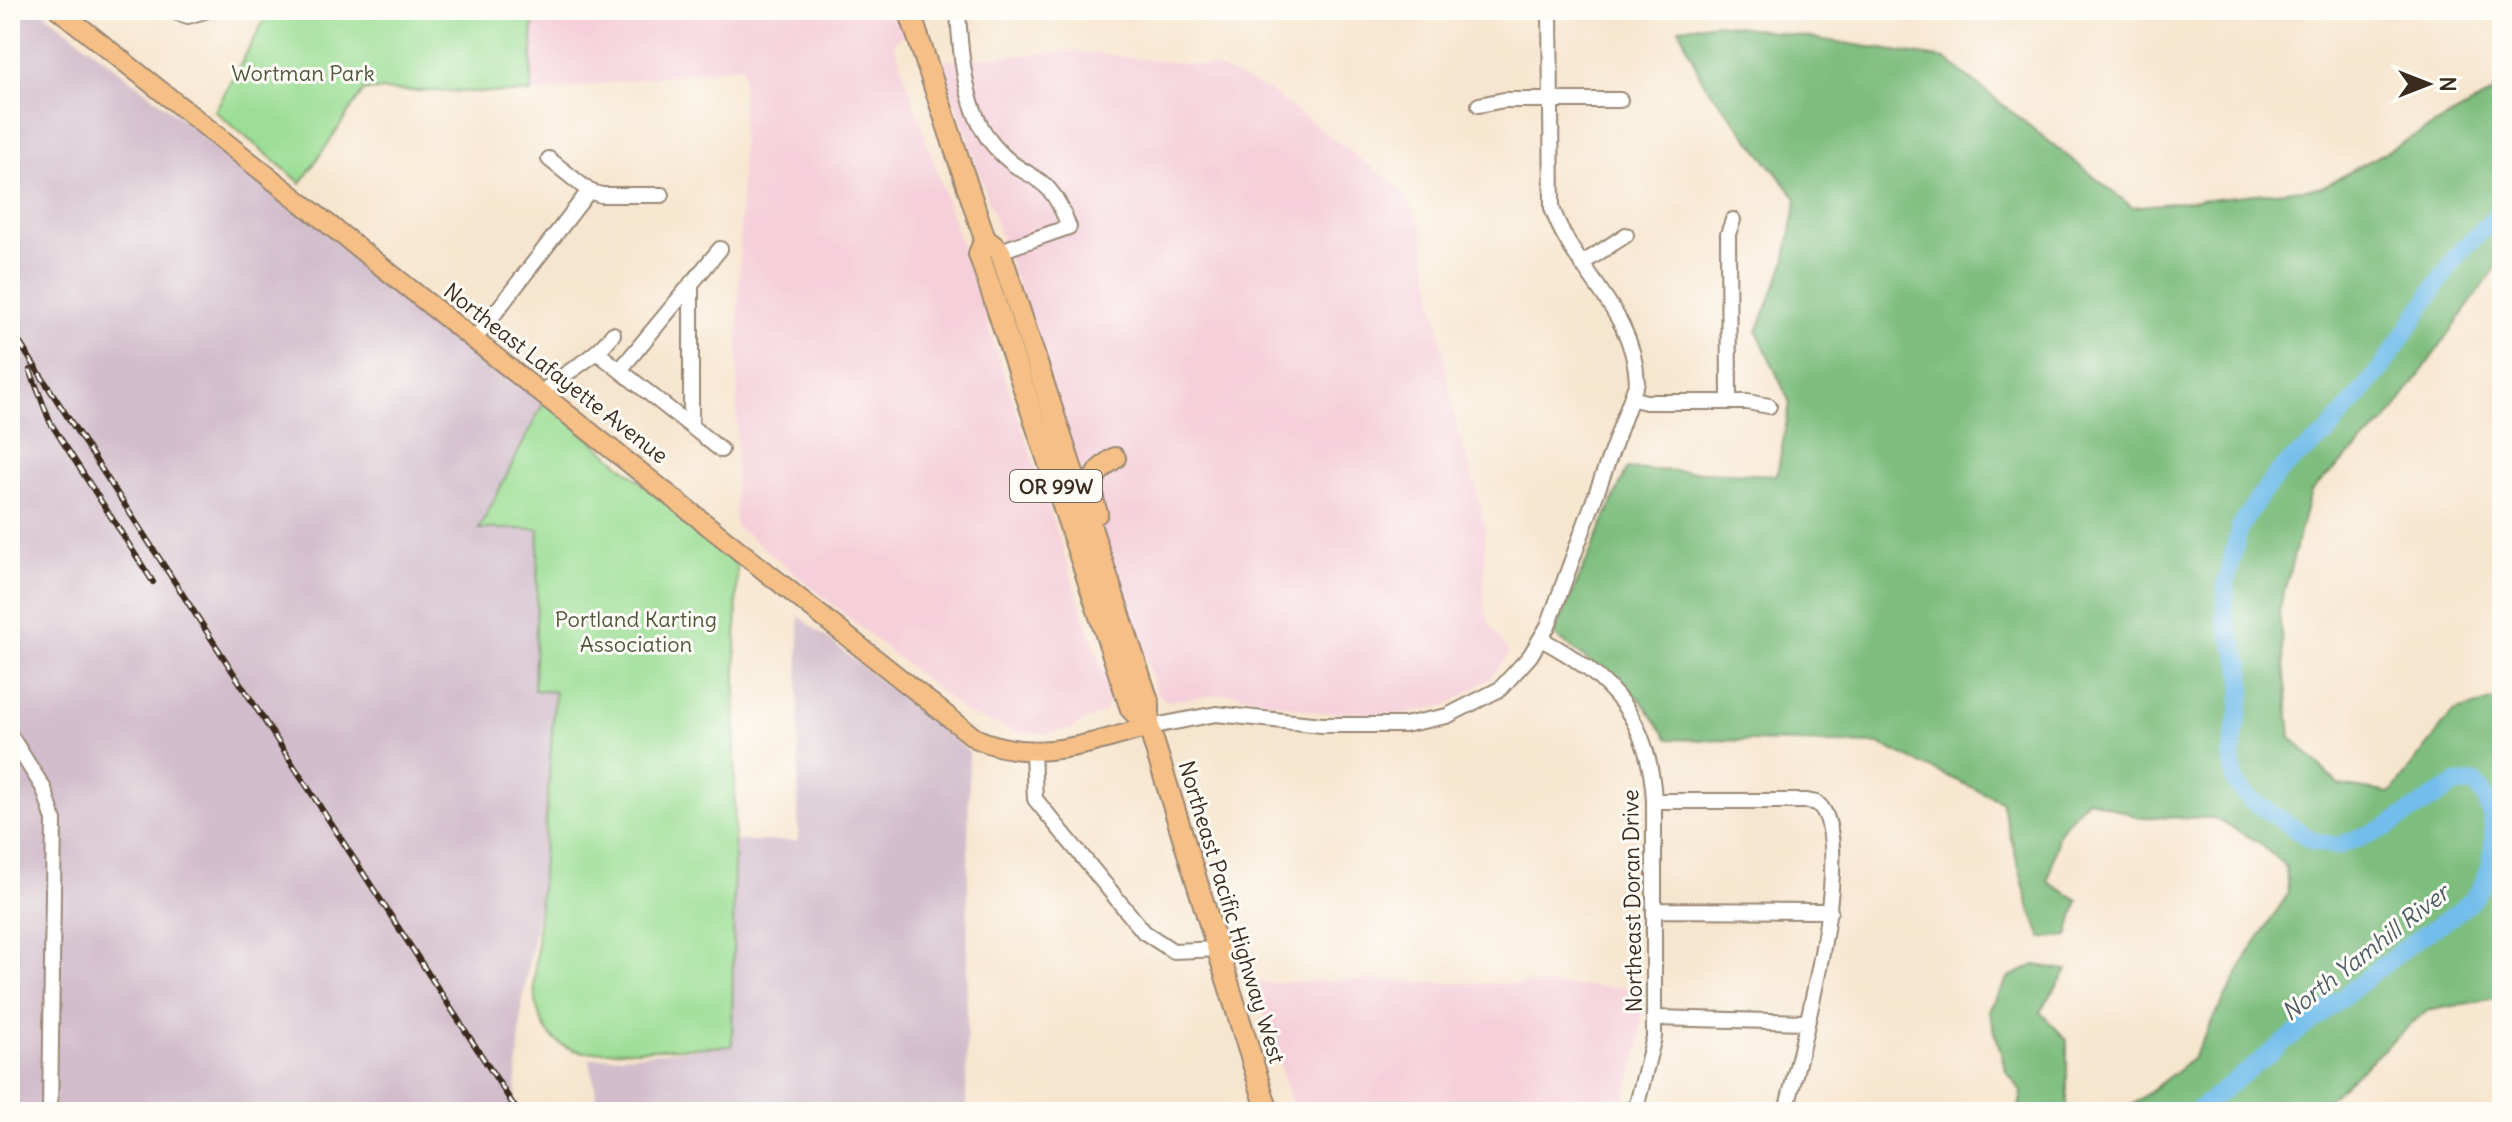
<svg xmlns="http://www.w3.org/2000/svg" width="2512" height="1122" font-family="Delius,sans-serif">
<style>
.built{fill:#f5cfda}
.industrial{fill:#d1bdcb}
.green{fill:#9cde95;stroke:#6c845a;stroke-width:2}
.forest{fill:#7dbd7e;stroke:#5c744e;stroke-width:2}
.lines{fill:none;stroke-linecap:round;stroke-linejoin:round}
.river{stroke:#72bdeb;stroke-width:18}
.minor-casing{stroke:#998876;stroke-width:18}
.major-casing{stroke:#998876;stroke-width:22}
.highway-casing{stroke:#998876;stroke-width:24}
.minor{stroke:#fff;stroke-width:14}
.major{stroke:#f5bf86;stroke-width:18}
.highway{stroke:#f5bf86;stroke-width:20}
.rail-casing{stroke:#3b2a1e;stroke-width:6}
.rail{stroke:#fdfcf7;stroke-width:3;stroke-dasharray:9;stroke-linecap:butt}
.labels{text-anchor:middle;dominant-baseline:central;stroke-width:6;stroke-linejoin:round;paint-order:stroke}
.shield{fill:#fdfcf7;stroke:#75695f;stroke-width:2}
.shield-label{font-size:20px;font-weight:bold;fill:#3b2a1e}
.park-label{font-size:22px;fill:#53573c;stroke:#fdfcf7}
.street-label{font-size:22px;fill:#3b2a1e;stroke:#fdfcf7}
.water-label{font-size:24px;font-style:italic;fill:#4e5d66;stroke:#fdfcf7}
</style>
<rect width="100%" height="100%" fill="#fdfcf7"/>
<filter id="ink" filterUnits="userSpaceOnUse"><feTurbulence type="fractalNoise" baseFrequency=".0125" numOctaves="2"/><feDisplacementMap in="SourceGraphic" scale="16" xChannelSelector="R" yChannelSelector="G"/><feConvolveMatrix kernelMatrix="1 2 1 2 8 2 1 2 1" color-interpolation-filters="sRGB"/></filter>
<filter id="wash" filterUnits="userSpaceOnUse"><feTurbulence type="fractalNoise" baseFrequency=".006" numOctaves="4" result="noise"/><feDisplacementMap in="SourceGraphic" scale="32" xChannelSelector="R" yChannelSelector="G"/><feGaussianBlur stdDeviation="1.8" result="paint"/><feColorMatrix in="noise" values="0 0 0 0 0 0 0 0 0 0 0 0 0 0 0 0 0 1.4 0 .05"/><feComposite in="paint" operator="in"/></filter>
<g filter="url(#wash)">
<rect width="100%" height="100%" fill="#f7e6cf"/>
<!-- built -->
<path class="built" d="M533,10H931L894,43L1111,695L1105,712L1071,729L1045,734L1020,733L967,714L735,525L743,66L531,93Z
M1074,51L1216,67L1271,92L1401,189L1420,222L1457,429L1475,483L1485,529L1484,605L1490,625L1509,653L1491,678L1447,705L1402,714L1319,712L1231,693L1167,701L1156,691L941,61Z
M1365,980L1643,988L1640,1046L1621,1112H1294L1255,983Z"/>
<!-- industrial -->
<path class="industrial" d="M10,10H41L545,400L480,529H539L534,690L555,692L540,899L523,997L514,1112H10Z
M799,616L969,752L966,1112H600L589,1059L732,1046L734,841H798Z"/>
<!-- green -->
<path class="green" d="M270,10H533L531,93L364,90L301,183L215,111Z
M545,400L737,565L732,1046L585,1052C547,1047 537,1021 534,985L555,692L534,690L539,529H479Z"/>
<!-- forest -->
<path class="forest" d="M1717,23L1945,59L2132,207L2322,187L2493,93L2502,78V258L2388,419L2311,491L2279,611L2291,737L2339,785L2391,793L2453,712L2502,698V997L2426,1011L2314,1112H2123L2193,1058L2249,953L2288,894L2286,867L2257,841L2214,818L2138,817L2087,799L2059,832L2048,882L2078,900L2068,936L2042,938L2030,909L2001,801L1879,744L1668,739L1640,699L1554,635L1627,469L1777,475L1790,403L1757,331L1785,263L1797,199L1702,80L1679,28Z
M2035,965L2067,970L2040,1012L2067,1040V1112H2018L2022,1092L2006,1071L1989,1010L2009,977Z"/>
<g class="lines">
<!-- river -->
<path class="river" d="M2195,1112C2267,1056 2339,999 2412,943C2435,925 2468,912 2482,886C2497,854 2499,809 2475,783L2456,784L2383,829L2337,846L2313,841L2251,800L2235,783L2231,757L2243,690L2242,669L2225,618L2226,583L2240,527L2262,493L2283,468L2326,434L2381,369L2457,255L2502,210"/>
</g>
</g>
<g filter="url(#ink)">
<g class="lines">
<defs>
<path id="minor" d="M169,10L188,16L208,10
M958,10C960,52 965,114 995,147C1028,185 1047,166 1069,227L1000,251
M1479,105L1504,100H1620
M589,191L601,195H662
M1583,263L1626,235
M475,339L589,191L549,159
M598,353L721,450
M620,370L720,249
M542,392C566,371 594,360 613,334
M1634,399L1646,402H1747L1769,406
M1729,402L1728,234L1733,220
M691,426V283
M1541,639C1611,676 1650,719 1654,801V1037L1635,1112
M1149,727L1216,714L1322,725H1404L1447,716L1500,689L1530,656L1548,626L1637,382C1634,309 1574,273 1552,208L1550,10
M10,735L44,789L54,820L50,1112
M1033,752L1035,799L1144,932L1173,951L1220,949
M1654,801H1807L1817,803C1861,838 1798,1058 1786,1112
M1655,910L1830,911
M1655,1018L1806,1022"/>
<path id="major" d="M59,10L975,738C1034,765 1090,743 1149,727"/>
<path id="highway" d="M909,10L985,239L1000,251L1149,704V727L1268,1112
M985,239L979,254L1131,709L1149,727
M1097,513C1088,486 1091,473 1115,458"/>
</defs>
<!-- minor casing -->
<use href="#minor" class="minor-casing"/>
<!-- major casing -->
<use href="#major" class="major-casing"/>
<!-- highway casing -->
<use href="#highway" class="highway-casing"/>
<!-- minor -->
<use href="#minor" class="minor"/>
<!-- major -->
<use href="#major" class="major"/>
<!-- highway -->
<use href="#highway" class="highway"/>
<defs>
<path id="rail" d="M10,328L518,1112
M30,370L50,422L153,582"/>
</defs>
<!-- rail casing -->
<use href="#rail" class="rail-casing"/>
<!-- rail -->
<use href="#rail" class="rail"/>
</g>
</g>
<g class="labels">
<!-- shield labels -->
<rect class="shield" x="1010" y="470" width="92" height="32" rx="6"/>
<g class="shield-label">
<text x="1056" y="486">OR 99W</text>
</g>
<!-- park labels -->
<g class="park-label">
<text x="303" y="73">Wortman Park</text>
<text x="636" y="619">Portland Karting<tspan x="636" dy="25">Association</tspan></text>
</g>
<!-- street labels -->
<g class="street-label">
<text transform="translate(556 373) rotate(38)">Northeast Lafayette Avenue</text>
<text transform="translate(1632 901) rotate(-91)">Northeast Doran Drive</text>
<text transform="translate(1232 912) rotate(73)">Northeast Pacific Highway West</text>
</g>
<!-- water labels -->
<g class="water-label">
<text transform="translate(2365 952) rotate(-38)">North Yamhill River</text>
</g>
</g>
<!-- margin -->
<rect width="2512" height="1122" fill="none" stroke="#fdfcf7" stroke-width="40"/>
<!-- north arrow -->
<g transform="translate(2428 84) rotate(90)" stroke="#fdfcf7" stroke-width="6" paint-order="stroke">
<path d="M0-6L14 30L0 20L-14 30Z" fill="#3b2a1e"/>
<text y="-12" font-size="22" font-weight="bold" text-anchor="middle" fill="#3b2a1e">N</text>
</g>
</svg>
